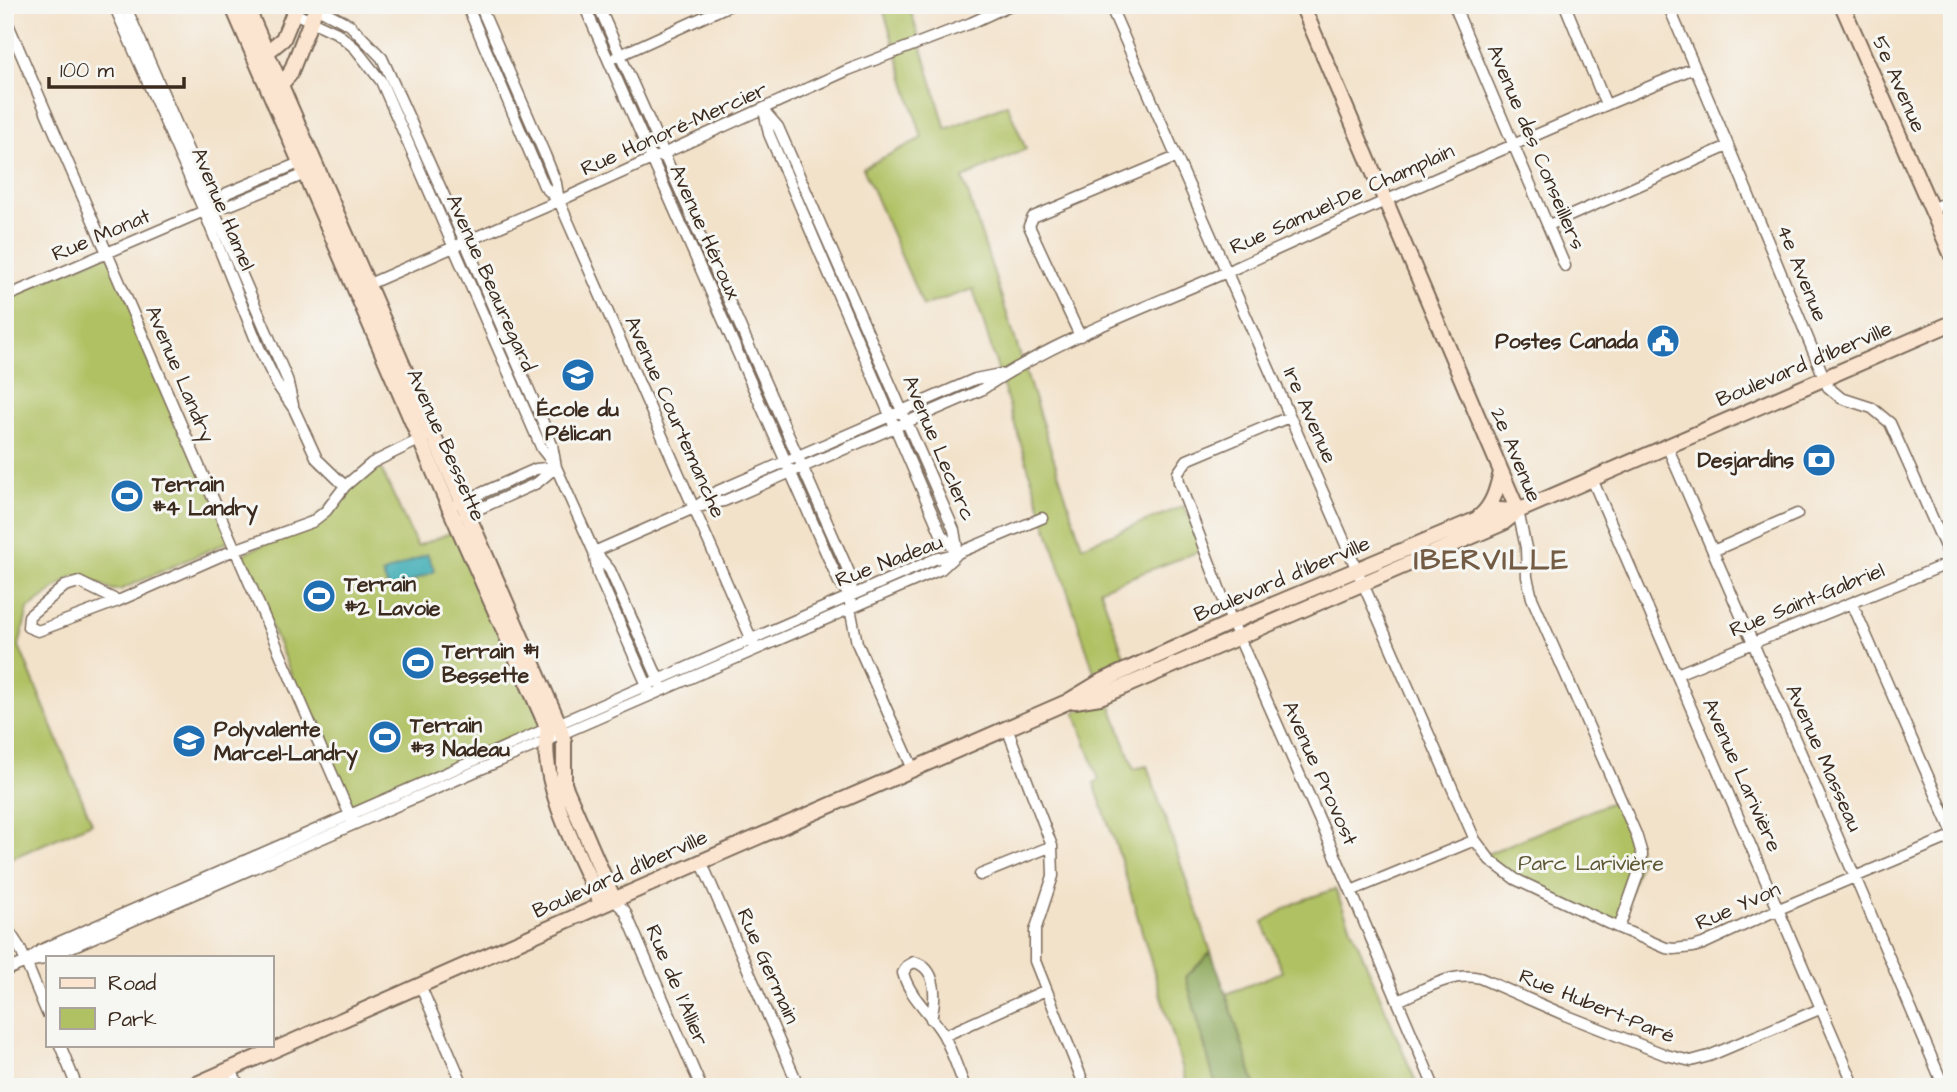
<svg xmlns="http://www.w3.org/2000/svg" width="1957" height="1092" font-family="'Architects Daughter',sans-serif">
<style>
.green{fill:#b0c164;stroke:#767641;stroke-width:2}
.forest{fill:#8ca75a;stroke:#64683c;stroke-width:2}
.water{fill:#39aab3;stroke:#3a6a68;stroke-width:2}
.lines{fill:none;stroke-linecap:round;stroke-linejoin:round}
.street-casing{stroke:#7b6a5a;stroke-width:13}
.secondary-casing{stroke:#7b6a5a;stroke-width:18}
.street{stroke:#fff;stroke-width:10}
.secondary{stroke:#fce5d0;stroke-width:14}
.labels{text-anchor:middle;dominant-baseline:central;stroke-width:6;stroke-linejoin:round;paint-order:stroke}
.street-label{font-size:21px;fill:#3b2a1e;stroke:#f6f6f2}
.poi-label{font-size:21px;font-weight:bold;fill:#3b2a1e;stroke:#f6f6f2;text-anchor:start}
.park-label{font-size:21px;fill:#5e5733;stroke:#f6f6f2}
.district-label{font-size:28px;font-weight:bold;letter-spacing:2px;fill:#735b44;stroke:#f6f6f2}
</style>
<rect width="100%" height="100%" fill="#f6f6f2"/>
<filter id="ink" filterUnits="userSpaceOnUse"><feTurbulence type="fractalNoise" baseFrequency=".0143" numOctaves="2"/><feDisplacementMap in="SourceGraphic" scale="14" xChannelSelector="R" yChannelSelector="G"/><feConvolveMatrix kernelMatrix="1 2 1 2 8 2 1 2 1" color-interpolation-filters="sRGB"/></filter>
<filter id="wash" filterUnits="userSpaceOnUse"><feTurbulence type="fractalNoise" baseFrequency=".00686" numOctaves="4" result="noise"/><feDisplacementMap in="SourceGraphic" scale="28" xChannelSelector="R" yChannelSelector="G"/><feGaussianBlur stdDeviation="1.57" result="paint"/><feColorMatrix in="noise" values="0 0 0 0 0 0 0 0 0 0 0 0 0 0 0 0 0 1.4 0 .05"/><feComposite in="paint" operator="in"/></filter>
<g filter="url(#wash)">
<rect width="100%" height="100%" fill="#f3e2ca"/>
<!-- green -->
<path class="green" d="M882,5H909L946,129L1007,104L1026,149L963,178L1082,546L1184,506L1205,549L1100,589L1127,664L1096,678L1045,522L973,289L923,306L863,168L922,138Z
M109,253L234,539L120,590H113L82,577H71L28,609L19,646L92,823L5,861V298Z
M376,458L417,546L455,531L548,729L350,814L241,555L309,524Z
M1109,700L1134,769L1147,766L1211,952L1186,977L1216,1087H1188L1120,857L1094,783L1099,780L1075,712Z
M1619,799L1641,857L1619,928L1549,898L1482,856Z
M1335,889L1418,1087H1256L1226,994L1282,972L1263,922L1297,902Z"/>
<!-- forest -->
<path class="forest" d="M1211,952L1226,994L1256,1087H1216L1186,977Z"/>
<!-- water -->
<path class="water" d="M427,554L435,571L390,591L382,574Z"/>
</g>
<g filter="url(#ink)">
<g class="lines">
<defs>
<path id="street" d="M114,5L204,211L260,350L278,386L294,409L317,459L345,486
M125,5L287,379L293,405
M312,5L350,25L382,58L465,242L542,420L552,445L556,467L594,552L598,574L649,690
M467,5L544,186L559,201
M480,5L545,155L556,183L559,201L754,645
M584,5L839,582L850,596
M598,5L852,579L850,608L857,643L913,769
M1110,5L1475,840L1490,860L1515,879L1619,928L1666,948L1674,949L1693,947L1703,944L1779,909L1952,836
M1454,5L1565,266
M1565,5L1606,105
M1668,5L1727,143L1828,387L1841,398L1872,408L1890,423L1952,562
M294,13L337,33L355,48L381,81L542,449L554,464
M5,17L352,820
M616,57L730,5
M764,110L769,134L941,534L958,553
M765,112L778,127L954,530L958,553
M213,208L227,193L304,161
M1932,209L1952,200
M1549,225L1728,146
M362,287L559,201L848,70L971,23L1010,5
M5,297L204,211L212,208L230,205L310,172
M1080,336L1029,226L1033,217L1176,157
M1289,417L1187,460L1178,473L1179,482L1232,622L1351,891L1434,1087
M1667,446L1855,877L1944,1087
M1592,479L1855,1087
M459,503L536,469L556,467
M694,508L724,501L981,390C1056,339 1146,308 1229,271C1383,201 1538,133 1694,68
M1518,511L1526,548L1527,577L1532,598L1636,834L1642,854L1641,866L1619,928
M465,515L537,483L556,467
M1713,551L1797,514
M594,552L694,508L718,491L975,379L1000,374
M595,552L610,570L661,685
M118,601L79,582L65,586L29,616L28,627L38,631L118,601L234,550L312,522L326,511L345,486L372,463L423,438
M1852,603L1952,831
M1677,674L1952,562
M1007,728L1052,846L1053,876L1035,931V961L1085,1087
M701,861L799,1087
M980,875L1052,846
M1351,891L1475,840
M614,900L625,911L701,1087
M5,925L20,948L47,1013
M26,962L41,950C340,821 637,688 935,559L958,553L1042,518
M5,971L26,962L44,959L941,569L956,555
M420,985L464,1087
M1398,1001C1423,990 1452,971 1480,978L1565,1015L1666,1055L1691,1061L1709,1056L1822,1008
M931,1019C936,999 938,968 914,962L907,966L903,973C910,998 931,1013 943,1034C952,1051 958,1070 965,1087
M944,1036L1046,990
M60,1045L77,1087
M231,1069L239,1087"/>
<path id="secondary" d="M232,5L449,507L548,729C537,779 580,859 602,905
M246,5L559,724L564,742V784L614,900
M1302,5L1518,511
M1842,5L1952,256
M261,57L283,39L297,5
M275,91L290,74L317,5
M1479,517C1493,506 1497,489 1501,472
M1075,701L1100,697L1503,523L1518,511L1952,323
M190,1087L602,905L1067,702L1100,682L1232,622L1499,510L1518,511"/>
</defs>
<!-- street casing -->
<use href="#street" class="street-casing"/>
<!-- secondary casing -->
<use href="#secondary" class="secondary-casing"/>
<!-- street -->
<use href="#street" class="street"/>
<!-- secondary -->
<use href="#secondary" class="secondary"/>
</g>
</g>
<!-- icons -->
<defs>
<symbol id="civic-disc" viewBox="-11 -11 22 22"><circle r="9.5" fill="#1f6fb2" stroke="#f6f6f2"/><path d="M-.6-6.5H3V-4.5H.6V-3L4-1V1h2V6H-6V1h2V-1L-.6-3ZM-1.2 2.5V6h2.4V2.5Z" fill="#fff"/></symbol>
<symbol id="school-disc" viewBox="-11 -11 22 22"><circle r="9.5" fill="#1f6fb2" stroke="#f6f6f2"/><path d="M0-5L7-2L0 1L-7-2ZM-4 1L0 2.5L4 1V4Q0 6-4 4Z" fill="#fff"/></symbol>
<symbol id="bank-disc" viewBox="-11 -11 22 22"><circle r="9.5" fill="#1f6fb2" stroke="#f6f6f2"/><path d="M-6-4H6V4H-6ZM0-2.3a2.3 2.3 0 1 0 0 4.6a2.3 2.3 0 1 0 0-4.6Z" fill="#fff"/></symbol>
<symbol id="stadium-disc" viewBox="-11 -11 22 22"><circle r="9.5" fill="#1f6fb2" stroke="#f6f6f2"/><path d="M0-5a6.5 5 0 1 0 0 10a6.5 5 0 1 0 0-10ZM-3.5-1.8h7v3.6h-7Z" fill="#fff"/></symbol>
</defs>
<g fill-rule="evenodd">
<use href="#civic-disc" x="1644" y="322" width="38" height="38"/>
<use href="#school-disc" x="559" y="356" width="38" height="38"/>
<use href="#bank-disc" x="1800" y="441" width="38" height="38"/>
<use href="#stadium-disc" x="108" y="477" width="38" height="38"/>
<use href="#stadium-disc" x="300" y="577" width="38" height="38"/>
<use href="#stadium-disc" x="399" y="644" width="38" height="38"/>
<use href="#stadium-disc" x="366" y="718" width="38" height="38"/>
<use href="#school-disc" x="170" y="722" width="38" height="38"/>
</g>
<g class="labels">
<!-- street labels -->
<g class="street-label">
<text transform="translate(1899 84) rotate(66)">5e Avenue</text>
<text transform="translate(674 129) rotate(-24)">Rue Honoré-Mercier</text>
<text transform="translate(1536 147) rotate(67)">Avenue des Conseillers</text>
<text transform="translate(1342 199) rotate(-24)">Rue Samuel-De Champlain</text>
<text transform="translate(223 209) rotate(67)">Avenue Hamel</text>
<text transform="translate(705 232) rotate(66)">Avenue Héroux</text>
<text transform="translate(101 235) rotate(-23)">Rue Monat</text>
<text transform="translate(1802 273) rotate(68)">4e Avenue</text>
<text transform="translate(491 283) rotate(66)">Avenue Beauregard</text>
<text transform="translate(1804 364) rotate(-23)">Boulevard d'Iberville</text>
<text transform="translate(180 374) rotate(67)">Avenue Landry</text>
<text transform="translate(1310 415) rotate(66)">1re Avenue</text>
<text transform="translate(675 417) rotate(66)">Avenue Courtemanche</text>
<text transform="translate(446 445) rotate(66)">Avenue Bessette</text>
<text transform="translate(939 448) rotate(67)">Avenue Leclerc</text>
<text transform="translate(1516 455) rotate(67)">2e Avenue</text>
<text transform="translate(889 561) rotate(-21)">Rue Nadeau</text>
<text transform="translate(1282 579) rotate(-23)">Boulevard d'Iberville</text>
<text transform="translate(1807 600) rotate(-22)">Rue Saint-Gabriel</text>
<text transform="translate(1824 758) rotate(66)">Avenue Masseau</text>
<text transform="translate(1320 773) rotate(66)">Avenue Provost</text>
<text transform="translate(1742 775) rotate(66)">Avenue Larivière</text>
<text transform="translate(620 874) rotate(-24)">Boulevard d'Iberville</text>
<text transform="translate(1738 906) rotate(-24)">Rue Yvon</text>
<text transform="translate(768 966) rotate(66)">Rue Germain</text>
<text transform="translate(677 985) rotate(67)">Rue de l'Allier</text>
<text transform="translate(1597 1006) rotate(22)">Rue Hubert-Paré</text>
</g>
<!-- poi labels -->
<g class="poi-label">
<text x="1638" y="341" text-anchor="end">Postes Canada</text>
<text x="578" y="409" text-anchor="middle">École du<tspan x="578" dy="24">Pélican</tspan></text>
<text x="1794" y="460" text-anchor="end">Desjardins</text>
<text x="152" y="484">Terrain<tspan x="152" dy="24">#4 Landry</tspan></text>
<text x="344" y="584">Terrain<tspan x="344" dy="24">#2 Lavoie</tspan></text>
<text x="442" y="651">Terrain #1<tspan x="442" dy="24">Bessette</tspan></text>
<text x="410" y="725">Terrain<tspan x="410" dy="24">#3 Nadeau</tspan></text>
<text x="214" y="729">Polyvalente<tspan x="214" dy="24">Marcel-Landry</tspan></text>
</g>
<!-- park labels -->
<g class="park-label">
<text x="1591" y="863">Parc Larivière</text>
</g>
<!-- district labels -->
<g class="district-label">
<text x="1492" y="560">IBERVILLE</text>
</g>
</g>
<!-- margin -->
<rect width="1957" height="1092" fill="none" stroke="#f6f6f2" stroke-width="28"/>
<!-- legend -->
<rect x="46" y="956" width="228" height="91" fill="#f6f6f2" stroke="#aba49d" stroke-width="2"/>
<rect x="60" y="978" width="35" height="10" fill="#fce5d0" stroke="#aba49d" stroke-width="2"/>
<text x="108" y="990" font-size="21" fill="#3b2a1e">Road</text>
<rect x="60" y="1008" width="35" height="21" fill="#b0c164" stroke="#aba49d" stroke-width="2"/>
<text x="108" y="1026" font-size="21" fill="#3b2a1e">Park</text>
<!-- scale -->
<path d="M49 77v10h135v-10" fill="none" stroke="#3b2a1e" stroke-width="3.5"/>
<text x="60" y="77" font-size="21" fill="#3b2a1e" stroke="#f6f6f2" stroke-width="5" paint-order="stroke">100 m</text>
</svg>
